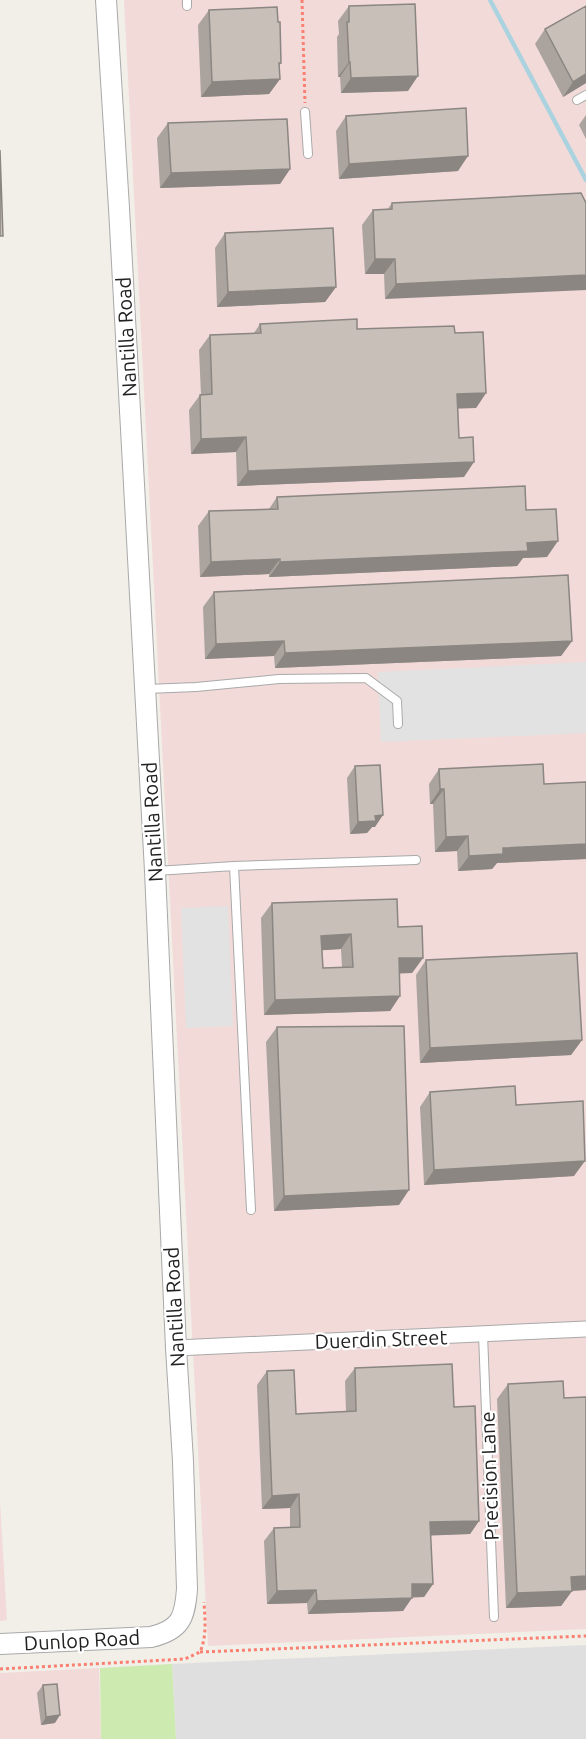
<svg xmlns="http://www.w3.org/2000/svg" width="586" height="1739" font-family="Ubuntu,sans-serif">
<style>
.residential{fill:#e0dfdf}
.commercial{fill:#f2dad9}
.grass{fill:#cdebb0}
.parking{fill:#e2e2e2}
.lines{fill:none;stroke-linecap:round;stroke-linejoin:round}
.stream{stroke:#aad3df;stroke-width:4.5}
.service-casing{stroke:#a9a9a9;stroke-width:10}
.minor-casing{stroke:#a9a9a9;stroke-width:17}
.tertiary-casing{stroke:#a9a9a9;stroke-width:22}
.path{stroke:#fa8072;stroke-width:3;stroke-dasharray:3 3;stroke-linecap:butt}
.service{stroke:#fff;stroke-width:8}
.minor{stroke:#fff;stroke-width:15}
.tertiary{stroke:#fff;stroke-width:20}
.wall{fill:#aba49e;fill-rule:evenodd}
.shaded-wall{fill:#8b8681}
.building{fill:#c7bfb8;stroke:#8b8681;stroke-width:1.5;fill-rule:evenodd}
.labels{text-anchor:middle;dominant-baseline:central;stroke-width:4.5;stroke-linejoin:round;paint-order:stroke}
.street-label{font-size:20px;fill:#222;stroke:#fff}
</style>
<rect width="100%" height="100%" fill="#f2efe9"/>
<!-- residential -->
<path class="residential" d="M586,1645V1739H176L172,1664Z"/>
<!-- commercial -->
<path class="commercial" d="M124,0H586V1629L208,1646Z
M0,1502L7,1620L0,1621Z
M99,1668L101,1739H0V1673Z"/>
<!-- grass -->
<path class="grass" d="M172,1664L176,1739H101L100,1668Z"/>
<!-- parking -->
<path class="parking" d="M586,662V733L381,742L378,672Z
M228,906L233,1026L186,1028L181,908Z"/>
<g class="lines">
<!-- stream -->
<path class="stream" d="M490,0L586,180"/>
<defs>
<path id="service" d="M187,0V6
M577,100L586,95
M305,112L308,154
M147,689L196,687L279,679L366,678L397,701L398,724
M234,866L251,1210
M156,871L234,866L416,860
M483,1334L494,1617"/>
<path id="minor" d="M176,1348L586,1329"/>
<path id="tertiary" d="M0,1644L151,1637C181,1630 185,1617 187,1589L183,1461L176,1348L155,871L119,208L106,0"/>
</defs>
<!-- service casing -->
<use href="#service" class="service-casing"/>
<!-- minor casing -->
<use href="#minor" class="minor-casing"/>
<!-- tertiary casing -->
<use href="#tertiary" class="tertiary-casing"/>
<!-- path -->
<path class="path" d="M302,0L305,103
M200,1652L586,1636
M0,1669L185,1659L200,1652C207,1636 205,1620 204,1602"/>
<!-- service -->
<use href="#service" class="service"/>
<!-- minor -->
<use href="#minor" class="minor"/>
<!-- tertiary -->
<use href="#tertiary" class="tertiary"/>
</g>
<!-- wall -->
<path class="wall" d="M349,6L408,91L341,93L340,77H338L337,37L339,34L338,21Z
M586,6V83L563,97L535,44L545,29Z
M209,10L278,22L281,63L279,66L280,79L269,94L201,97L198,25Z
M586,115V139L579,125Z
M346,116L458,171L339,179L336,131Z
M168,123L290,169L280,184L160,188L157,138Z
M581,193L385,299L384,274H365L362,225L373,210H387L392,203Z
M225,233L336,287L325,302L217,307L215,248Z
M260,324L357,329L455,333L486,393L476,408H458L459,438L464,477L237,486L236,452L191,454L189,410L200,395H201L199,350L210,335L254,333Z
M277,497L526,510L547,557L523,558L517,566L269,577V574L200,577L198,526L209,511L269,509Z
M214,592L572,641L561,656L275,668L274,656L205,659L203,607Z
M355,766L375,827H372L367,833L350,834L347,778Z
M439,769L544,784L586,782V859L497,863L492,869L458,871L457,851L435,852L433,804H430L429,784Z
M272,903L398,927L423,958L412,973H399L400,996L390,1011L264,1015L261,918ZM341,949L342,967L323,968L322,950Z
M426,960L582,1040L571,1055L420,1063L416,975Z
M277,1027L399,1205L274,1211L266,1042Z
M430,1092L516,1105L574,1176L424,1185L420,1107Z
M355,1368L454,1407L479,1521L470,1534L430,1535L433,1584L424,1597H412L403,1611L308,1614L307,1603L267,1604L264,1541L274,1528H290V1508L262,1509L257,1385L267,1371L296,1414L346,1412L345,1381Z
M508,1384L564,1398L586,1397V1590L572,1591L561,1606L506,1608L497,1399Z
M43,1685L55,1723L41,1725L37,1693Z"/>
<!-- shaded-wall -->
<path class="shaded-wall" d="M349,62H350L340,77H338Z
M586,74V83L563,97L573,82Z
M418,76L408,91L341,93L351,78Z
M280,79L269,94L201,97L212,82Z
M468,156L458,171L339,179L349,164Z
M290,169L280,184L160,188L171,173Z
M375,259H395L384,274H365Z
M586,275V290L385,299L396,284Z
M336,287L325,302L217,307L228,292Z
M486,393L476,408L446,409L457,394Z
M246,437L236,452L191,454L201,439Z
M474,462L464,477L237,486L248,471Z
M558,541L547,557L523,558L517,566L269,577L280,562Z
M280,559L269,574L200,577L211,562Z
M284,641L274,656L205,659L216,644Z
M572,641L561,656L275,668L285,653Z
M440,789H444L433,804H430Z
M383,815L375,827H372L367,833L350,834L358,822L375,816Z
M468,836L457,851L435,852L446,837Z
M586,844V859L497,863L492,869L458,871L469,856L503,848Z
M351,934L341,949L311,951L321,936Z
M399,958H423L412,973L388,974Z
M400,996L390,1011L264,1015L275,1000Z
M582,1040L571,1055L420,1063L430,1048Z
M585,1161L574,1176L424,1185L434,1170Z
M409,1190L399,1205L274,1211L284,1196Z
M299,1494L290,1508L262,1509L272,1496Z
M479,1521L470,1534L420,1536L430,1522Z
M586,1576V1590L566,1591H572L561,1606L506,1608L517,1593L571,1577Z
M412,1584H433L424,1597L403,1598Z
M316,1590L307,1603L267,1604L277,1591Z
M412,1598L403,1611L308,1614L317,1601Z
M60,1715L55,1723L41,1725L46,1717Z"/>
<!-- building -->
<path class="building" d="M415,4L418,76L351,78L350,62H349L347,22H349V6Z
M586,6V74L573,82L545,29Z
M277,7L278,22H280L281,63H279L280,79L212,82L209,10Z
M466,108L468,156L349,164L346,116Z
M287,119L290,169L171,173L168,123Z
M0,150L3,236H0Z
M581,193L586,203V275L396,284L395,259H375L373,210L392,209V203Z
M333,228L336,287L228,292L225,233Z
M357,319V329L454,326L455,333L483,332L486,393L457,394L459,438L473,437L474,462L248,471L246,437L201,439L200,395L212,394L210,335L261,333L260,324Z
M525,486L526,510L556,509L558,541L527,543L528,551L280,562V559L211,562L209,511L278,509L277,497Z
M568,575L572,641L285,653L284,641L216,644L214,592Z
M543,764L544,784L586,782V844L503,848V854L469,856L468,836L446,837L444,789H440L439,769Z
M380,765L383,815L375,816L376,821L358,822L355,766Z
M397,899L398,927L422,926L423,958H399L400,996L275,1000L272,903ZM351,934L353,967L323,968L321,936Z
M577,953L582,1040L430,1048L426,960Z
M404,1026L409,1190L284,1196L277,1027Z
M515,1086L516,1105L583,1101L585,1161L434,1170L430,1092Z
M452,1364L454,1407L475,1406L479,1521L430,1522L433,1584H412V1598L317,1601L316,1590L277,1591L274,1528L300,1527L299,1494L272,1496L267,1371L294,1370L296,1414L356,1411L355,1368Z
M563,1381L564,1398L586,1397V1576L571,1577L572,1591L517,1593L508,1384Z
M57,1684L60,1715L46,1717L43,1685Z"/>
<g class="labels">
<!-- street labels -->
<g class="street-label">
<text transform="translate(126 337) rotate(-93)">Nantilla Road</text>
<text transform="translate(152 822) rotate(-93)">Nantilla Road</text>
<text transform="translate(174 1307) rotate(-93)">Nantilla Road</text>
<text transform="translate(381 1339) rotate(-2)">Duerdin Street</text>
<text transform="translate(489 1476) rotate(-92)">Precision Lane</text>
<text transform="translate(82 1640) rotate(-3)">Dunlop Road</text>
</g>
</g>
</svg>
